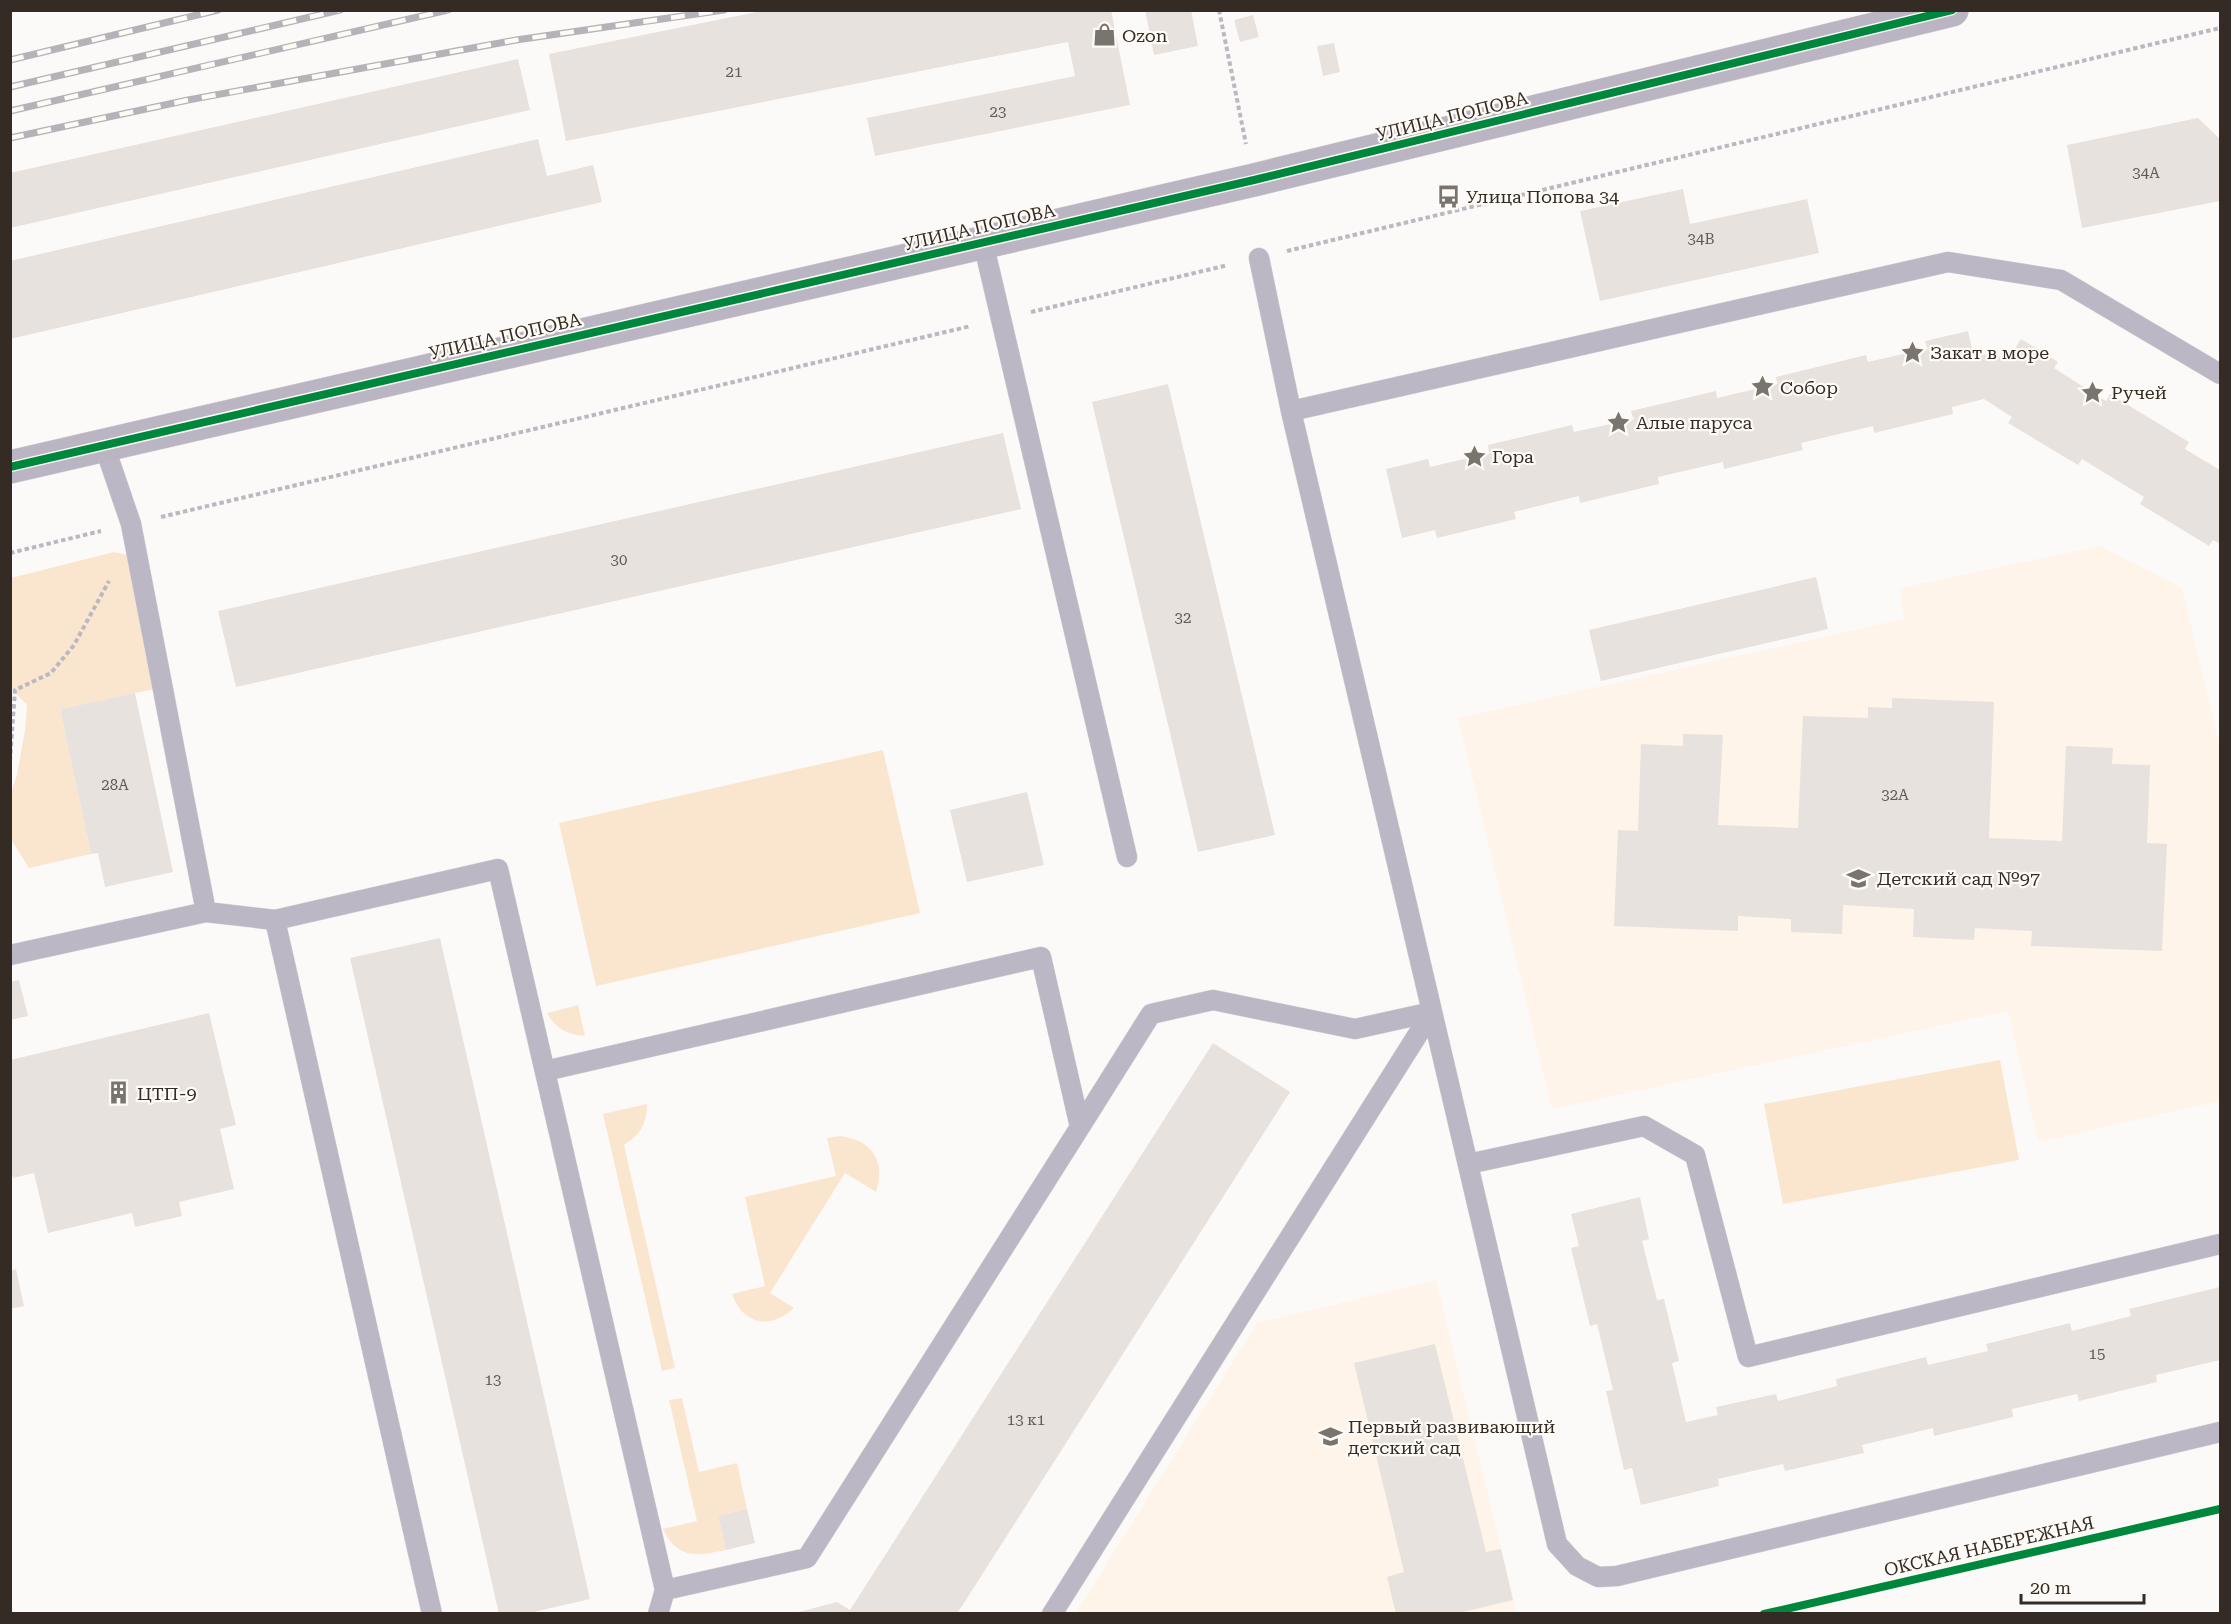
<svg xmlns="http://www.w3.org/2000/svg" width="2231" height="1624" font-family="'Roboto Serif',serif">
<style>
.built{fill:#fef4ea}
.green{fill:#fae6cf}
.building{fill:#e7e2de}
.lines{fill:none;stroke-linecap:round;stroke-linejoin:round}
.lane-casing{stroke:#d7d5d3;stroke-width:21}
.secondary-casing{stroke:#d7d5d3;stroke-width:34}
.path{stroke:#bbb8c0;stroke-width:4;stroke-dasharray:4.5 3;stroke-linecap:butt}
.lane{stroke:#bbb7c5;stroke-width:20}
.secondary{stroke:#bbb4c3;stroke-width:33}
.rail-casing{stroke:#b6b3b8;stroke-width:7}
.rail{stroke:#fefaf6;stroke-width:4.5;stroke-dasharray:14;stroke-linecap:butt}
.cycleway-casing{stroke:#fefaf6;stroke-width:11}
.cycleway{stroke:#00873e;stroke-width:8}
.labels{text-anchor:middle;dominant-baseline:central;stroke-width:4.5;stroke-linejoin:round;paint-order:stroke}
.number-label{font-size:15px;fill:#615a52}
.poi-label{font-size:18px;fill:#342c24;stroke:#fefaf6;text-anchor:start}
.street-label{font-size:18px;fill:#342c24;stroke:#fefaf6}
</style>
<rect width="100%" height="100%" fill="#fcfaf8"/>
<!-- built -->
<path class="built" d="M2099,546L2182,588L2220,746V1101L2038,1142L2008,1011L1552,1109L1458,718L1904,619L1900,588Z
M1436,1280L1517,1613L1075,1614L1257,1323Z"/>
<!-- green -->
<path class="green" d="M114,552L133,556L159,688L60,709L91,854L29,868L12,841L10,818L11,793L17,775L25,730L27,705L11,688V578Z
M883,750L920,913L596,986L559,823Z
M578,1005L585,1036C566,1034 556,1029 547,1013Z
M2000,1060L2019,1160L1783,1204L1764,1104Z
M647,1104C647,1124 640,1135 624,1145L675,1368L662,1371L603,1114Z
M840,1136C873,1140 886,1162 876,1192L845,1173L770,1293L794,1308C770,1330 743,1325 732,1294L765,1286L745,1197L836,1176L827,1138Z
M682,1398L699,1472L737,1463L747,1509L718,1516L726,1550C697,1556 678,1560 663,1529L697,1521L669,1400Z"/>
<!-- building -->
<path class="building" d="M766,10H1111L1130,105L875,156L867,118L1075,76L1068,42L566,141L549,54Z
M1145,10H1191L1198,46L1154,55Z
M1253,15L1259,37L1240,42L1234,20Z
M1334,43L1340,72L1323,76L1317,46Z
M518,59L530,110L10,228V173Z
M2198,118L2220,139V201L2082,228L2067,145Z
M538,139L547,176L593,165L602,202L10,339V261Z
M1683,189L1690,224L1807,199L1819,253L1600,301L1580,211Z
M1968,331L1973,353L2009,358L2021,339L2058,362L2054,368L2106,401L2110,394L2189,442L2185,449L2220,470V544L2213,540L2209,546L2140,504L2144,497L2082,459L2078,465L2008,423L2012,417L1984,399L1952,407L1953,414L1874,433L1873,426L1801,443L1803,450L1724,469L1723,462L1658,477L1659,484L1580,503L1579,496L1514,512L1516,519L1437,538L1435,530L1402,538L1386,469L1428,459L1430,467L1489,453L1488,445L1572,425L1574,432L1633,419L1631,411L1716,391L1717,398L1777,384L1776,377L1866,355L1868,362L1912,352L1927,348L1925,341Z
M1168,384L1275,835L1198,852L1092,402Z
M1003,433L1021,509L236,687L218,611Z
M1816,577L1828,629L1601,681L1589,630Z
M135,693L173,872L105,887L98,853L91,854L60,709Z
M1892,698L1994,702L1989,838L2062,841L2066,746L2113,748L2112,764L2150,765L2147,843L2167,844L2162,951L2031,946L2032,931L1975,928L1974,940L1913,937L1914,909L1843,905L1842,934L1791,932V919L1738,916V931L1614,926L1618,830L1638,831L1641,744L1683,746V734L1723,735L1718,825L1798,828L1803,716L1868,718V707L1892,708Z
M1027,792L1044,865L967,882L950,810Z
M440,938L590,1599L525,1614H499L350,958Z
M19,980L28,1016L10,1020V982Z
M209,1013L236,1125L220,1129L234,1189L179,1202L182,1216L135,1227L132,1213L48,1233L34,1173L13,1178L10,1166V1060Z
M1213,1043L1290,1092L957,1614H791L837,1602L850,1610Z
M1640,1197L1649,1239L1642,1241L1657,1300L1664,1299L1679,1361L1672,1363L1686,1422L1718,1415L1716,1407L1776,1394L1778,1401L1837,1386L1836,1379L1926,1357L1928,1365L1988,1351L1986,1344L2070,1323L2072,1331L2131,1316L2129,1309L2220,1287V1360L2156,1375L2157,1382L2079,1401L2077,1394L2012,1409L2013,1417L1934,1436L1933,1428L1862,1445L1864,1453L1785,1471L1783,1464L1718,1479L1719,1486L1641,1505L1632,1468L1624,1470L1606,1391L1613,1390L1597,1324L1590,1326L1571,1248L1579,1246L1571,1214Z
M16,1269L24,1306L10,1309V1271Z
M1435,1344L1486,1552L1501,1549L1513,1600L1455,1614H1396L1387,1577L1404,1572L1354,1363Z
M747,1509L755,1543L726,1550L718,1516Z"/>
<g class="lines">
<defs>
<path id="lane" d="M983,242L1127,857
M1259,258L1291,411L1948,262L2061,280L2220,374
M1291,411L1557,1544L1577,1566L1598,1577L1617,1576L2220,1432
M104,445L131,524L206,912
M275,920L498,869L665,1590L658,1614
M10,955L206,912L275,920L432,1614
M545,1071L1041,957L1080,1127L807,1558L665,1590
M1080,1127L1151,1014L1213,1000L1355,1029L1432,1012
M1468,1164L1644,1126L1695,1155L1748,1357L2220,1244
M1052,1614L1432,1012"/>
<path id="secondary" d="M10,467L1254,180L1952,10"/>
</defs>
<!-- lane casing -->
<use href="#lane" class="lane-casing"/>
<!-- secondary casing -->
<use href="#secondary" class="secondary-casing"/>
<!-- path -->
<path class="path" d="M1219,10L1246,144
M1287,251L2220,28
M1031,312L1228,265
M161,517L971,326
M10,553L101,531
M10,761L15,690L51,673L74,645L109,581"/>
<!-- lane -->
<use href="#lane" class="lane"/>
<!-- secondary -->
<use href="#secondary" class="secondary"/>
<defs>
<path id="rail" d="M10,60L218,10
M10,87L340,10
M10,111L448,10
M10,138L188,100L516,40L724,10"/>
</defs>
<!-- rail casing -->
<use href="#rail" class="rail-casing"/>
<!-- rail -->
<use href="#rail" class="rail"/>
<defs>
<path id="cycleway" d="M10,467L1254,180L1952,10
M1764,1614L2220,1509"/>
</defs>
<!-- cycleway casing -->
<use href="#cycleway" class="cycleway-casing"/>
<!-- cycleway -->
<use href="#cycleway" class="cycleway"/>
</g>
<!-- icons -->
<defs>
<symbol id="shop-bare" viewBox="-9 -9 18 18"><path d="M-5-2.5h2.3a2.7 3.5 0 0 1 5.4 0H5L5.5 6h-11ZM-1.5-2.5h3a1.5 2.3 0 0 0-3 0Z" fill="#7a746e" stroke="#fefaf6" stroke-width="2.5" paint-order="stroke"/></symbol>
<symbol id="bus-bare" viewBox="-9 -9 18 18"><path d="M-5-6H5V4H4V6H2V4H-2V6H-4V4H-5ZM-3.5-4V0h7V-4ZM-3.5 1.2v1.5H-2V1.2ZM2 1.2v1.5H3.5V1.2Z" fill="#7a746e" stroke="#fefaf6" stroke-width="2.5" paint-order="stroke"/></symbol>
<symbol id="sight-bare" viewBox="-9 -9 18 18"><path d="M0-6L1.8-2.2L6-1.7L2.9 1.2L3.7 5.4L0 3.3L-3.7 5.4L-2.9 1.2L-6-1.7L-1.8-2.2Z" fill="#7a746e" stroke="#fefaf6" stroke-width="2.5" paint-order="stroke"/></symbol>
<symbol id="school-bare" viewBox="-9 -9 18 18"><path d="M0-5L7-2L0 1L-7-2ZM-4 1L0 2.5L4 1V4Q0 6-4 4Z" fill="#7a746e" stroke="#fefaf6" stroke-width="2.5" paint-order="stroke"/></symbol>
<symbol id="building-bare" viewBox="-9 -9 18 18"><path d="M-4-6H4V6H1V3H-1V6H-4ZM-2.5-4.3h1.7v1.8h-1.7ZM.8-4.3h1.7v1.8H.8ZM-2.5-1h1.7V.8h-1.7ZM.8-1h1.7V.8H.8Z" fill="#7a746e" stroke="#fefaf6" stroke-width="2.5" paint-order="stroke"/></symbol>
</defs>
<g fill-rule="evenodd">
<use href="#shop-bare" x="1088" y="18" width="33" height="33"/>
<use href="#bus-bare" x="1432" y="180" width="33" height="33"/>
<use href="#sight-bare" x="1896" y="336" width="33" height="33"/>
<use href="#sight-bare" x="1746" y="370" width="33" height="33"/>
<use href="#sight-bare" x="2076" y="376" width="33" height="33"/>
<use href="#sight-bare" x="1602" y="406" width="33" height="33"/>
<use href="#sight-bare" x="1458" y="440" width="33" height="33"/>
<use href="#school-bare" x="1842" y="862" width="33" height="33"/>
<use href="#building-bare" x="102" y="1076" width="33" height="33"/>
<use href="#school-bare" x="1314" y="1420" width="33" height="33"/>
</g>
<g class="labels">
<!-- number labels -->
<g class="number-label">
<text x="734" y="72">21</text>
<text x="998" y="112">23</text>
<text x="2146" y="173">34А</text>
<text x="1701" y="239">34В</text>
<text x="619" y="560">30</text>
<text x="1183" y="618">32</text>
<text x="115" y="785">28А</text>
<text x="1895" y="795">32А</text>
<text x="2097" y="1354">15</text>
<text x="493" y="1380">13</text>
<text x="1026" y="1420">13 к1</text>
</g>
<!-- poi labels -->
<g class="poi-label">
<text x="1122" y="35">Ozon</text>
<text x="1466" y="196">Улица Попова 34</text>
<text x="1930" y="352">Закат в море</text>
<text x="1780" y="387">Собор</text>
<text x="2111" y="392">Ручей</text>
<text x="1636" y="422">Алые паруса</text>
<text x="1492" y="456">Гора</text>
<text x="1877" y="878">Детский сад №97</text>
<text x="137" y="1093">ЦТП-9</text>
<text x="1348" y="1426">Первый развивающий<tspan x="1348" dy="21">детский сад</tspan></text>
</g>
<!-- street labels -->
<g class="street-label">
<text transform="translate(1452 116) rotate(-14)">УЛИЦА ПОПОВА</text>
<text transform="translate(979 227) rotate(-13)">УЛИЦА ПОПОВА</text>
<text transform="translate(505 336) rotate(-13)">УЛИЦА ПОПОВА</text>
<text transform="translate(1989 1546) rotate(-13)">ОКСКАЯ НАБЕРЕЖНАЯ</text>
</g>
</g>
<!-- border -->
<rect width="2231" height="1624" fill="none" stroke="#342c24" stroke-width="24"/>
<!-- scale -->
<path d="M2021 1594v9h123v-9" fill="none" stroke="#342c24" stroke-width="3"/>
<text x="2030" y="1594" font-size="18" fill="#342c24" stroke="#fefaf6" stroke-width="4.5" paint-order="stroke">20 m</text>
</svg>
